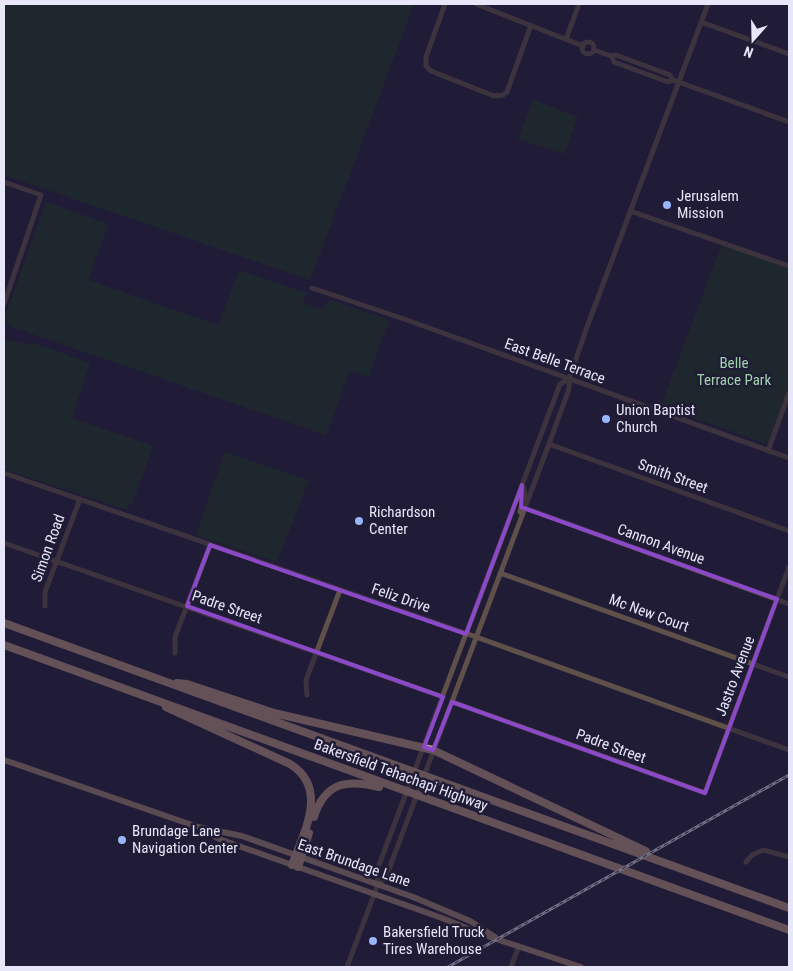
<svg xmlns="http://www.w3.org/2000/svg" width="793" height="971" font-family="'Roboto Condensed',sans-serif">
<style>
.green{fill:#1c3722}
.lines{fill:none;stroke-linecap:round;stroke-linejoin:round}
.minor{stroke:#5f5049;stroke-width:5}
.major{stroke:#9e8070;stroke-width:6}
.highway{stroke:#b7927f;stroke-width:8}
.rail-casing{stroke:#d1cee2;stroke-width:3}
.rail{stroke:#201c36;stroke-width:1;stroke-dasharray:4;stroke-linecap:butt}
.marked{fill:none;stroke:#8b48c8;stroke-width:4;stroke-linejoin:round}
.poi-dot{fill:#98b5fd;stroke:#201c36;stroke-width:2}
.labels{text-anchor:middle;dominant-baseline:central;stroke-width:5;stroke-linejoin:round;paint-order:stroke}
.poi-label{font-size:15px;fill:#e8e6f9;stroke:#201c36;text-anchor:start}
.street-label{font-size:15px;fill:#e8e6f9;stroke:#201c36}
.park-label{font-size:15px;fill:#9fd4a8;stroke:#201c36}
</style>
<rect width="100%" height="100%" fill="#201c36"/>
<!-- green -->
<path class="green" d="M4,4H414L310,280L4,175Z
M533,100L578,117L564,154L518,139Z
M46,202L109,224L88,280L218,325L239,270L307,293L303,303L321,309L331,300L389,320L369,377L350,371L326,435L9,326L5,316Z
M723,241L789,265V400L772,446L661,406Z
M4,339L25,344L34,343L90,363L72,418L153,446L132,505L130,504L127,510L4,469Z
M225,452L309,480L277,562L196,535Z"/>
<g class="lines">
<!-- minor -->
<path class="minor" d="M445,4L426,57V66L431,71L494,96L503,95L507,92L531,25
M476,4L583,46
M701,22L789,54
M566,39L579,4
M582 48a6 6 0 1 1 12 0a6 6 0 1 1-12 0Z
M594,50L611,56L616,55L670,75L673,80
M611,56L614,62L668,82L673,80L789,122
M4,182L41,195L4,304
M630,211L789,266
M312,288L404,319L789,458
M549,444L789,531
M768,451L789,393
M4,473L454,629L789,750
M525,508L789,604
M520,512L525,493L523,486
M4,543L443,697
M500,573L789,677
M45,606V592L80,499
M175,653V637L210,545
M307,695L306,680L340,590
M452,702L705,793L789,567
M746,862L752,855L763,850L789,857
M378,884L376,873L560,384L569,379
M347,967L378,884L386,877L549,444L569,389V379L587,327L708,4
M511,967L519,946"/>
<!-- major -->
<path class="major" d="M4,760L198,827L242,836L413,897L470,921L495,937
M202,829L219,839L442,918L478,933L581,967"/>
<!-- highway -->
<path class="highway" d="M4,623L789,908
M4,645L789,930
M177,683L187,684L274,713L433,750L646,851
M166,707L290,764C329,788 304,832 292,865
M314,817C325,782 347,779 379,787
M298,867L309,833"/>
<defs>
<path id="rail" d="M448,967L789,775"/>
</defs>
<!-- rail casing -->
<use href="#rail" class="rail-casing"/>
<!-- rail -->
<use href="#rail" class="rail"/>
</g>
<!-- marked area -->
<path d="M0 0H793V971H0ZM522,485L521,507L777,599L705,793L452,702L433,750L424,747L443,697L187,606L210,545L466,634Z" fill="#201c36" fill-opacity=".55" fill-rule="evenodd"/>
<path class="marked" d="M522,485L521,507L777,599L705,793L452,702L433,750L424,747L443,697L187,606L210,545L466,634Z"/>
<!-- markers -->
<g class="poi-dot">
<circle cx="667" cy="205" r="5"/>
<circle cx="606" cy="419" r="5"/>
<circle cx="359" cy="521" r="5"/>
<circle cx="122" cy="840" r="5"/>
<circle cx="373" cy="941" r="5"/>
</g>
<g class="labels">
<!-- poi labels -->
<g class="poi-label">
<text x="677" y="196">Jerusalem<tspan x="677" dy="17">Mission</tspan></text>
<text x="616" y="410">Union Baptist<tspan x="616" dy="17">Church</tspan></text>
<text x="369" y="512">Richardson<tspan x="369" dy="17">Center</tspan></text>
<text x="132" y="831">Brundage Lane<tspan x="132" dy="17">Navigation Center</tspan></text>
<text x="383" y="932">Bakersfield Truck<tspan x="383" dy="17">Tires Warehouse</tspan></text>
</g>
<!-- street labels -->
<g class="street-label">
<text transform="translate(555 361) rotate(20)">East Belle Terrace</text>
<text transform="translate(673 476) rotate(20)">Smith Street</text>
<text transform="translate(661 544) rotate(20)">Cannon Avenue</text>
<text transform="translate(48 548) rotate(-70)">Simon Road</text>
<text transform="translate(401 598) rotate(19)">Feliz Drive</text>
<text transform="translate(227 607) rotate(19)">Padre Street</text>
<text transform="translate(649 613) rotate(20)">Mc New Court</text>
<text transform="translate(735 676) rotate(-69)">Jastro Avenue</text>
<text transform="translate(611 746) rotate(20)">Padre Street</text>
<text transform="translate(401 775) rotate(20)">Bakersfield Tehachapi Highway</text>
<text transform="translate(354 863) rotate(19)">East Brundage Lane</text>
</g>
<!-- park labels -->
<g class="park-label">
<text x="734" y="363">Belle<tspan x="734" dy="17">Terrace Park</tspan></text>
</g>
</g>
<!-- border -->
<rect width="793" height="971" fill="none" stroke="#e8e6f9" stroke-width="10"/>
<!-- north arrow -->
<g transform="translate(753 40) rotate(200)" stroke="#201c36" stroke-width="4" paint-order="stroke">
<path d="M0-4L9 19L0 12L-9 19Z" fill="#e8e6f9"/>
<text y="-8" font-size="14" font-weight="bold" text-anchor="middle" fill="#e8e6f9">N</text>
</g>
</svg>
